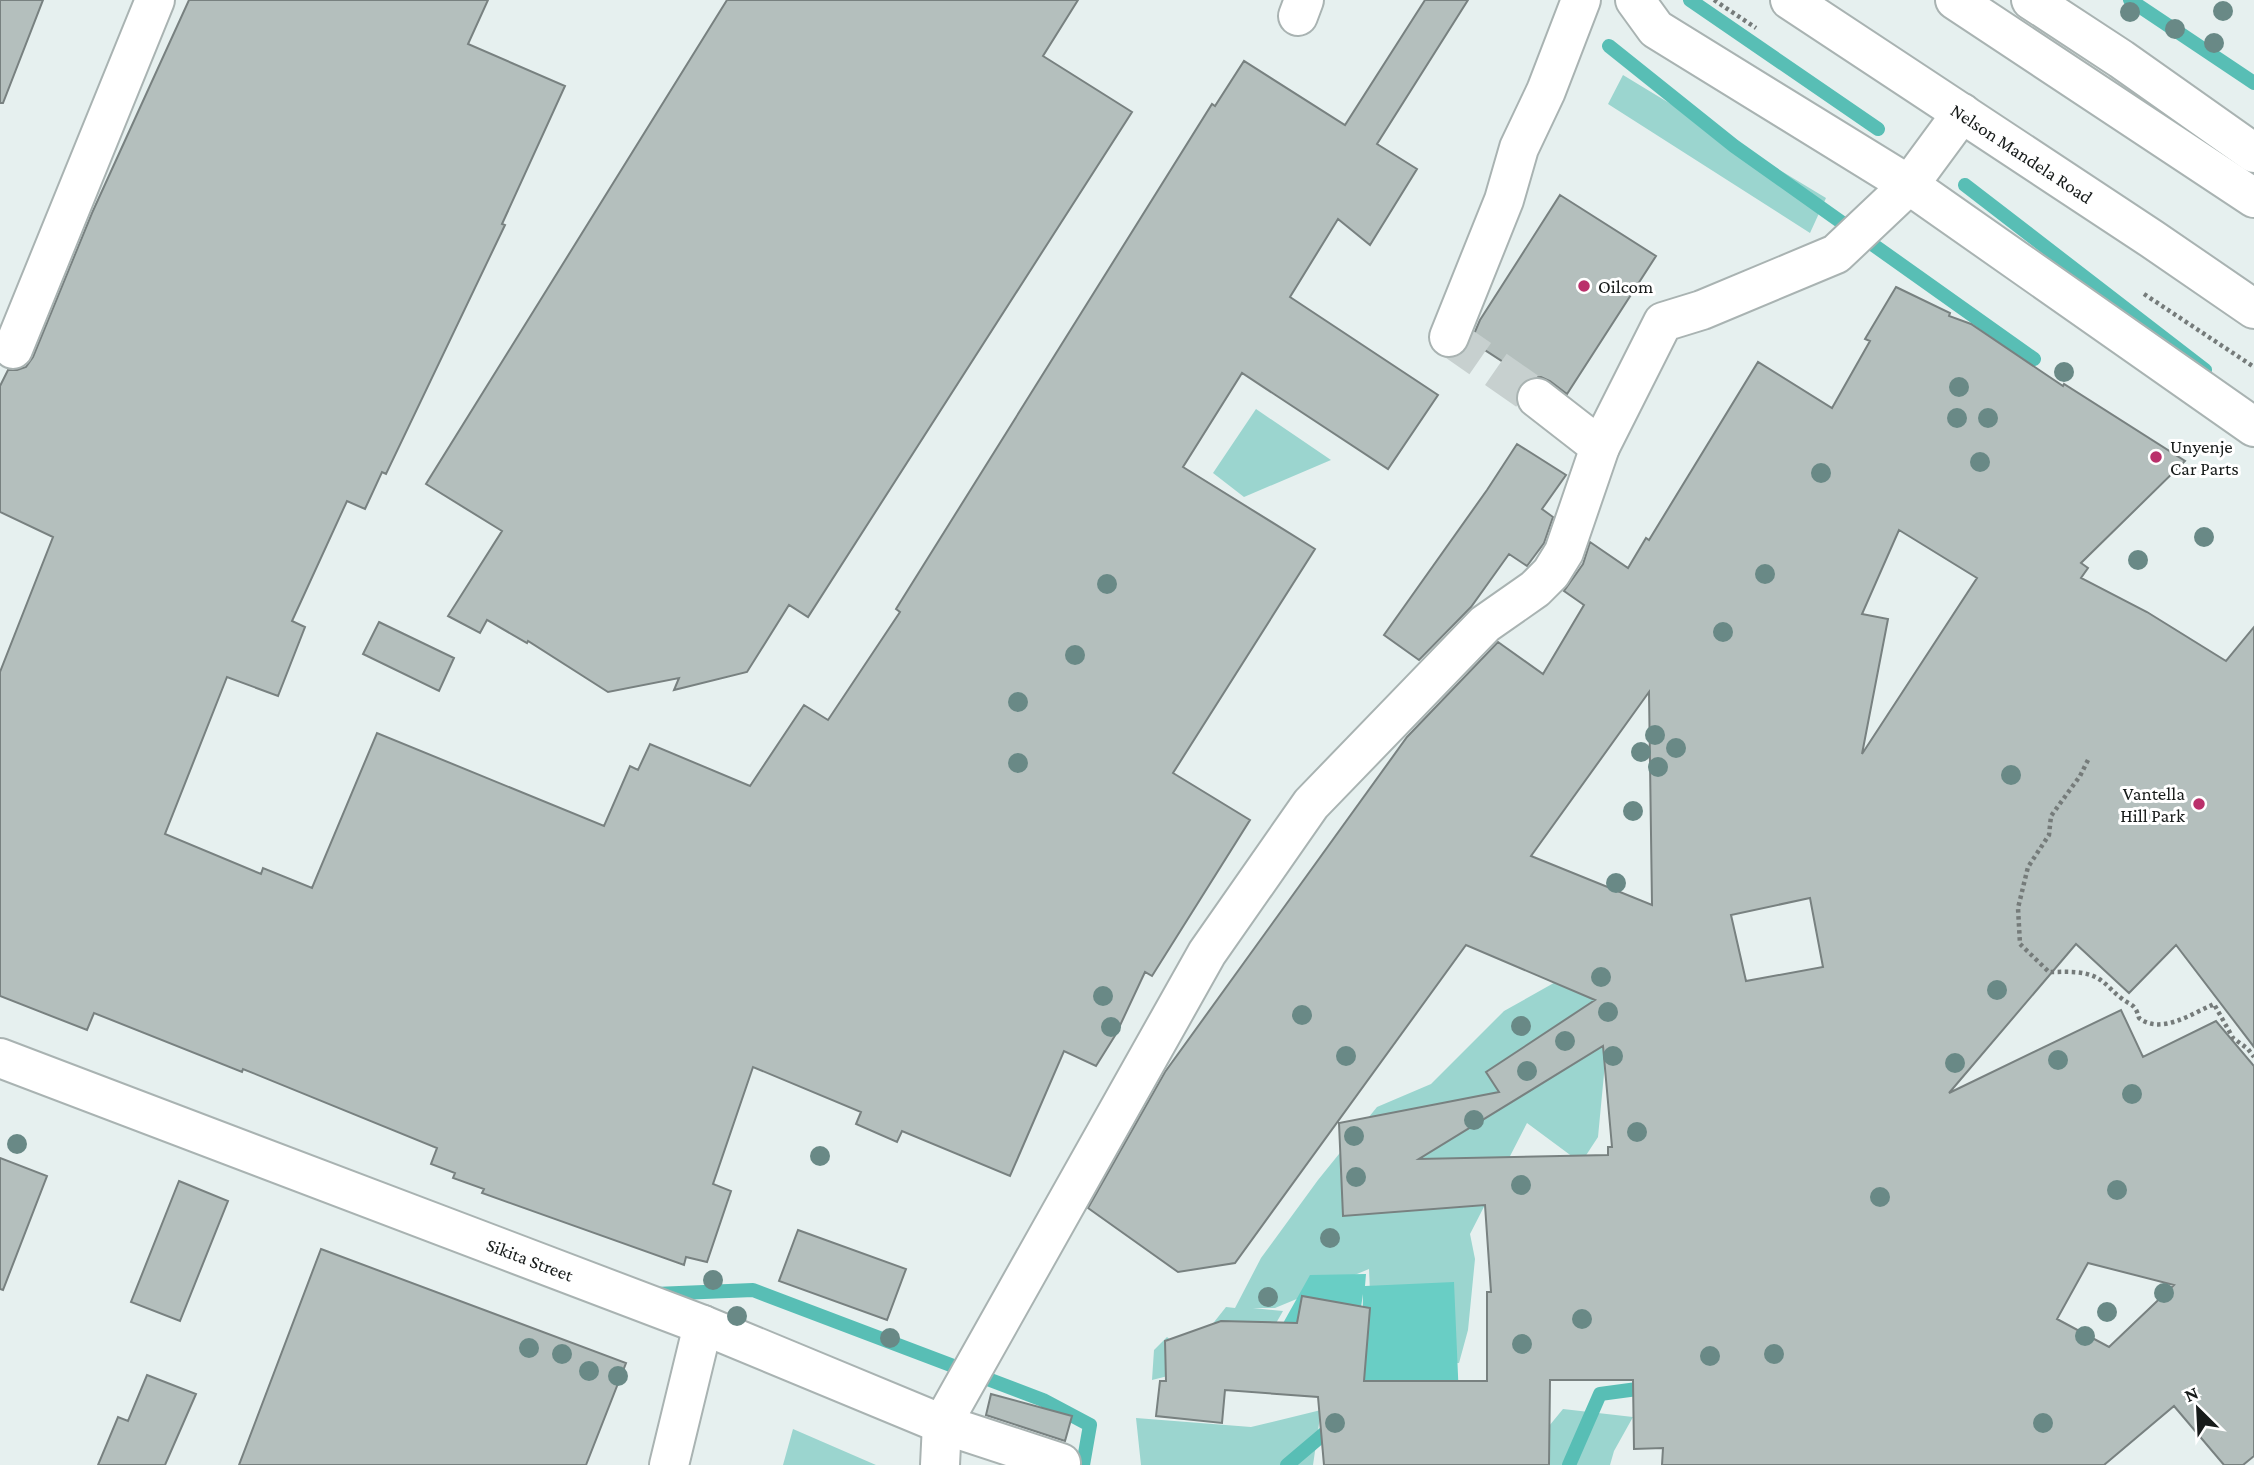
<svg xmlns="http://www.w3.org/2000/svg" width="2254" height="1465" font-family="'Crimson Pro',serif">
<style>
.green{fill:#9bd5cf}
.forest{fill:#69cec5}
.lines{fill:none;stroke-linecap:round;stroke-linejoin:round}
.stream{stroke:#58beb5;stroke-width:14}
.building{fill:#b4bfbd;stroke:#788180;stroke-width:2;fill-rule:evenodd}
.minor-tunnel{stroke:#c7d0cf;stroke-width:38;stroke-dasharray:38 19;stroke-linecap:butt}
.minor-casing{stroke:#a9b3b2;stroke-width:42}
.major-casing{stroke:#a9b3b2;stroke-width:42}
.path{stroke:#757b7a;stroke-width:4.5;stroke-dasharray:3.5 3.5;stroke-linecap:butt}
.minor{stroke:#fff;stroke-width:38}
.major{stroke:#fff;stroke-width:38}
.tree{fill:#698986}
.poi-dot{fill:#ba306b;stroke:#fff;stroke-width:2.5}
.labels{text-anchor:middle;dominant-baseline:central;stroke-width:6;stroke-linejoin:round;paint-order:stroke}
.street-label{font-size:19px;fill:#171b1a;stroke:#fff}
.poi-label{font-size:19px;fill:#171b1a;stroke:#fff;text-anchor:start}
</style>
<rect width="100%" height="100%" fill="#e6f0ef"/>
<!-- green -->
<path class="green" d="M1623,75L1826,198L1810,233L1608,104Z
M1256,409L1331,460L1244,497L1213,473Z
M1616,948L1598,1137L1581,1163L1527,1123L1470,1234L1475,1259L1468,1330L1459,1363H1373L1369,1269L1275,1308H1253L1283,1311L1259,1353L1152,1380L1154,1350L1167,1337L1188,1355L1226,1307L1235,1308L1261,1258L1318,1180L1377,1107L1431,1084L1504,1011Z
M1563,1409L1633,1417L1614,1451L1610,1465H1517Z
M1321,1410L1313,1465H1141L1136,1418L1251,1427Z
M793,1429L876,1465H783Z"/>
<!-- forest -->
<path class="forest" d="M1366,1274L1365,1286L1454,1282L1460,1422L1361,1408L1363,1294L1353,1360L1268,1350L1310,1275Z"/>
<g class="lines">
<!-- stream -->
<path class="stream" d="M1690,0L1878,129
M2130,0L2254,83
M1609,46L1734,146L2034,359
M1965,185L2205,370
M655,1294L753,1290L1043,1400L1090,1425L1083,1465
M1287,1465L1326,1432L1334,1438
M1569,1465L1600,1394L1652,1387"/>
</g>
<!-- building -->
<path class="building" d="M0,0H43L3,103H0Z
M189,0H488L468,44L565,86L502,224L505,225L386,474L382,472L365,509L347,501L292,621L305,627L278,696L227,677L165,834L261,874L263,868L312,888L377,733L604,826L630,766L638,770L650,744L750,786L804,705L828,720L900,612L896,609L1212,104L1215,106L1244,61L1345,125L1425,0H1468L1377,144L1417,169L1370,245L1338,219L1290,297L1438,395L1388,469L1242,373L1183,467L1315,549L1173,773L1250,820L1152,976L1145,972L1116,1034L1096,1066L1064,1051L1010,1176L902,1131L897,1142L856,1124L861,1112L753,1067L713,1184L731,1191L707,1262L686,1257L684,1265L482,1193L484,1189L453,1178L455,1173L431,1164L437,1148L243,1069L242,1072L94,1013L87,1030L0,996V672L53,537L0,512V386L8,370H17L26,367L33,357L92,213Z
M727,0H1078L1043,56L1132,112L808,617L789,605L747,672L674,690L679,678L608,692L528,641L527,643L487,620L480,633L448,616L502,531L426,484Z
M1560,195L1656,256L1567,394L1550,381L1541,377L1528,378L1471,341L1480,320Z
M1896,287L1950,313L1949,316L1971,324L2063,386L2064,384L2185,461L2081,563L2088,568L2081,578L2147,612L2226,661L2254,627V1047L2176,945L2129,993L2076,944L1949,1093L2121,1010L2143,1057L2216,1021L2254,1066V1456L2243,1465H2224L2174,1406L2104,1465H1662L1663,1448L1634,1449L1633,1380H1550L1549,1465H1324L1318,1397L1225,1390L1222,1423L1156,1416L1160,1381H1166L1165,1341L1221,1321L1297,1323L1302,1296L1370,1308L1364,1381H1487V1292H1491L1485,1205L1343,1216L1339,1123L1499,1092L1486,1072L1595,1000L1466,945L1235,1263L1178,1272L1088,1208L1165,1072L1407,737L1498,642L1543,674L1584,605L1564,591L1583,564L1590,542L1628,568L1646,538L1649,540L1758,362L1832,408L1870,341L1865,339ZM1899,530L1977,578L1862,754L1888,619L1862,614ZM1649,692L1652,905L1531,856ZM1810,898L1823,967L1746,981L1731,915ZM1603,1046L1612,1147H1608V1155L1419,1159ZM2088,1263L2174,1285L2109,1347L2057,1319Z
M1517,444L1566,475L1542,509L1553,517L1544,543L1527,566L1509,554L1471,607L1419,660L1384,635L1487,490Z
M379,622L454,658L439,691L363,654Z
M0,1158L47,1176L3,1290L0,1289Z
M179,1181L228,1201L180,1321L131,1302Z
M798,1230L906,1269L887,1320L779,1281Z
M321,1249L626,1363L586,1465H239Z
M147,1375L196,1394L165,1465H98L118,1417L128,1421Z
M991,1394L1072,1416L1065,1441L986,1415Z"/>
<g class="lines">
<!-- minor-tunnel -->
<path class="minor-tunnel" d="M1449,337L1537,398"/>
<defs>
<g id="minor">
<path d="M1635,0L1656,29L1909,185L2254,427"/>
<path d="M2031,0L2121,59L2254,153"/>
<path d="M1298,16L1304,0"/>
<path d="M1449,337L1504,200L1519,148L1546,91L1581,0"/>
<path d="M13,349L155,0"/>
<path d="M1537,398L1600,447L1663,322L1702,310L1836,254L1909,185L1962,113"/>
<path id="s1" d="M0,1058L703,1325L942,1424L1061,1463"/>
<path d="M669,1465L703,1325"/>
<path d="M940,1465L942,1424L1207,953L1311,804L1485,624L1535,589L1551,573L1564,552L1600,447"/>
</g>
<g id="major">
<path id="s2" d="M1790,0L2152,239L2254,309"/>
<path d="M1955,0L2254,198"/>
</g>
</defs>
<!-- minor casing -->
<use href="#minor" class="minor-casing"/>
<!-- major casing -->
<use href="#major" class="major-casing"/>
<!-- path -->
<path class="path" d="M1714,0L1756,28
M2144,294L2254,367
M2088,760L2080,776L2051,816L2049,835L2028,867L2018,908L2020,944L2049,972C2065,972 2085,970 2099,979C2107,984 2113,992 2121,998C2131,1006 2135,1003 2139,1018C2161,1035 2191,1014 2214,1004L2233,1038L2248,1049L2254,1057"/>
<!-- minor -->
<use href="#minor" class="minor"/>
<!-- major -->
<use href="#major" class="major"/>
</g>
<!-- trees -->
<g class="tree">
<circle cx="2223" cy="11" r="10"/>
<circle cx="2130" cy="12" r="10"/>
<circle cx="2175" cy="29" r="10"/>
<circle cx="2214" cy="43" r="10"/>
<circle cx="2064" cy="372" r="10"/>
<circle cx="1959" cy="387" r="10"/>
<circle cx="1957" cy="418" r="10"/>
<circle cx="1988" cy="418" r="10"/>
<circle cx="1980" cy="462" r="10"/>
<circle cx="1821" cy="473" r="10"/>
<circle cx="2204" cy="537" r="10"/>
<circle cx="2138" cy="560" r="10"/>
<circle cx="1765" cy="574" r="10"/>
<circle cx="1107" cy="584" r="10"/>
<circle cx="1723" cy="632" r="10"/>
<circle cx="1075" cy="655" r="10"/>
<circle cx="1018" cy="702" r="10"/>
<circle cx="1655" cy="735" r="10"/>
<circle cx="1676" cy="748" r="10"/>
<circle cx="1641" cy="752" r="10"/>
<circle cx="1018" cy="763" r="10"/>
<circle cx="1658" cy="767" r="10"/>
<circle cx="2011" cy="775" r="10"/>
<circle cx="1633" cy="811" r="10"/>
<circle cx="1616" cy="883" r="10"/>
<circle cx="1601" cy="977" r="10"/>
<circle cx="1997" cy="990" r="10"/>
<circle cx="1103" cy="996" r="10"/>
<circle cx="1608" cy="1012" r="10"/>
<circle cx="1302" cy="1015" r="10"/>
<circle cx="1521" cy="1026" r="10"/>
<circle cx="1111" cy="1027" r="10"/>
<circle cx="1565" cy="1041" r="10"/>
<circle cx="1346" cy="1056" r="10"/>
<circle cx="1613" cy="1056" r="10"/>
<circle cx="2058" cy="1060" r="10"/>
<circle cx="1955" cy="1063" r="10"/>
<circle cx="1527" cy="1071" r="10"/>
<circle cx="2132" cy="1094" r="10"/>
<circle cx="1474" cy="1120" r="10"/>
<circle cx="1637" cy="1132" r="10"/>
<circle cx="1354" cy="1136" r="10"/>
<circle cx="17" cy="1144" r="10"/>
<circle cx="820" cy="1156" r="10"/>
<circle cx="1356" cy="1177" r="10"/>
<circle cx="1521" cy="1185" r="10"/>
<circle cx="2117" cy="1190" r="10"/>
<circle cx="1880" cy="1197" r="10"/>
<circle cx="1330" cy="1238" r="10"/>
<circle cx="713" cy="1280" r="10"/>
<circle cx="2164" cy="1293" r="10"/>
<circle cx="1268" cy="1297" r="10"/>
<circle cx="2107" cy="1312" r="10"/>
<circle cx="737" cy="1316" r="10"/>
<circle cx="1582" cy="1319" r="10"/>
<circle cx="2085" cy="1336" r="10"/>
<circle cx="890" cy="1338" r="10"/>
<circle cx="1522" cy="1344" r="10"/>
<circle cx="529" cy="1348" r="10"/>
<circle cx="562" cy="1354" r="10"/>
<circle cx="1774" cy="1354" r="10"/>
<circle cx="1710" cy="1356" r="10"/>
<circle cx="589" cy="1371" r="10"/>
<circle cx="618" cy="1376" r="10"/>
<circle cx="1335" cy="1423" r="10"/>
<circle cx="2043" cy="1423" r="10"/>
</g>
<!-- markers -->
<g class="poi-dot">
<circle cx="1584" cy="286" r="7"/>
<circle cx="2156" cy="457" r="7"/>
<circle cx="2199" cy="804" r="7"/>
</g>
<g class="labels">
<!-- street labels -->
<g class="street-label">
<text stroke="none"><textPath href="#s2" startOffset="278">Nelson Mandela Road</textPath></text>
<text stroke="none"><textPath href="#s1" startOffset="567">Sikita Street</textPath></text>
</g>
<!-- poi labels -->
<g class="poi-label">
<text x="1598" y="286">Oilcom</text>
<text x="2170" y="446">Unyenje<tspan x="2170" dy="22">Car Parts</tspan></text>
<text x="2185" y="793" text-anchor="end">Vantella<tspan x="2185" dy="22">Hill Park</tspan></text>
</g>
</g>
<!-- north arrow -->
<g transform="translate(2198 1409) rotate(336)" stroke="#ffffff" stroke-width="5" paint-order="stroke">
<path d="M0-5L12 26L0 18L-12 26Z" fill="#171b1a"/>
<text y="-10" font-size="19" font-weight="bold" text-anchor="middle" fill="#171b1a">N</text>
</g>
</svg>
